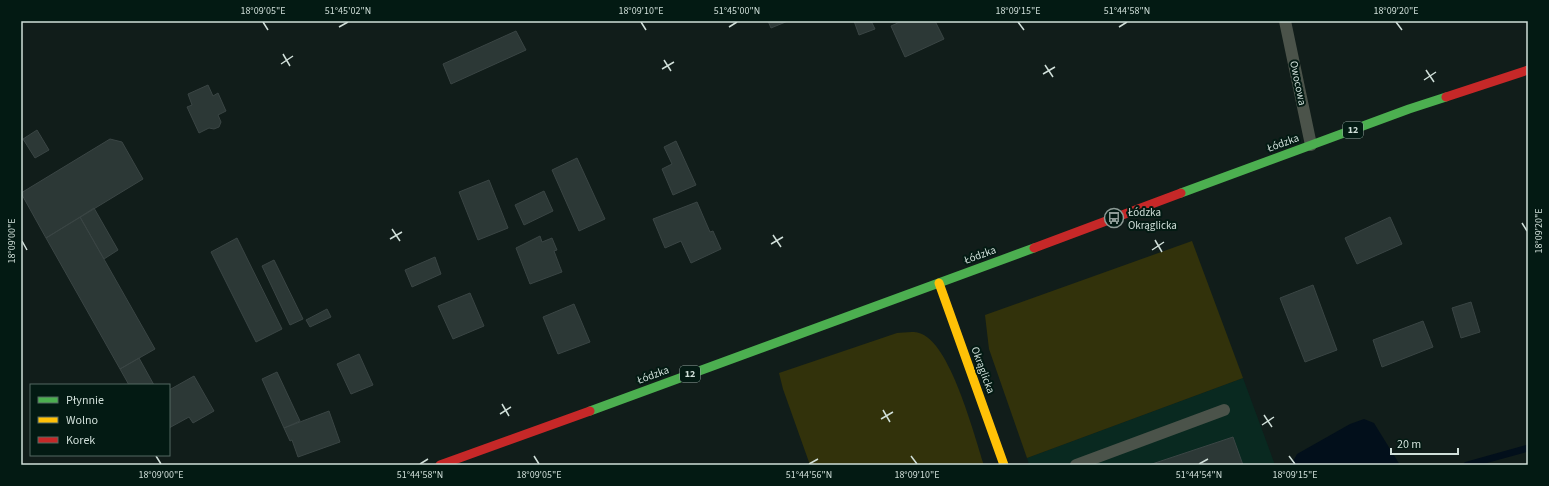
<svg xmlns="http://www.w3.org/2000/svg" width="1549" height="486" font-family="'Source Sans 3',sans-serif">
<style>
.built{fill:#092920}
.green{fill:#32320b}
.water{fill:#020f1b}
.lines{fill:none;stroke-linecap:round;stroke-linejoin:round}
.stream{stroke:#020f1b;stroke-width:7}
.building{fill:#2c3836;stroke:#3a4544}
.lane{stroke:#4b534a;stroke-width:12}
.fast{stroke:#4caf50;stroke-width:9}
.slow{stroke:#ffc107;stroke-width:9}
.jam{stroke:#c62828;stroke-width:9}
.ticks{fill:none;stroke:#d0dfd9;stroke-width:1.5}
.labels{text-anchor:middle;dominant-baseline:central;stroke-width:4;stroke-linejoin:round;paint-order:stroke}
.shield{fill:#031a13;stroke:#92a49e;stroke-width:1}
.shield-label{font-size:10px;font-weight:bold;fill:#d0dfd9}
.street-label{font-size:11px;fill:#d0dfd9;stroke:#031a13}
.poi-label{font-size:11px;fill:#d0dfd9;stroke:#031a13;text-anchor:start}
.neatline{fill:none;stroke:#d0dfd9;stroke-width:1.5}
.ticks-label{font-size:10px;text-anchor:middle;fill:#d0dfd9}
</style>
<rect width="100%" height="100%" fill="#111d1a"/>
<!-- built -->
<path class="built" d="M1243,378L1275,465H1029L1027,458Z"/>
<!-- green -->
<path class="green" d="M1192,241L1243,378L1027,458L989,349L985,315Z
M897,333C903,333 913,331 919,333C950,341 974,435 984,465H810L783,389L779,373Z"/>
<!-- water -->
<path class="water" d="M1364,419L1374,423L1400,465H1291L1297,454L1350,424Z"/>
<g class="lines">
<!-- stream -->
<path class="stream" d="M1467,465L1528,448"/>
</g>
<!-- building -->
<path class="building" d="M768,21H788L771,28Z
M854,21H871L875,29L859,35Z
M902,21H935L944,39L905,57L891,26Z
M516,31L526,50L451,84L443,64Z
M208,85L213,96L218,93L226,111L218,115L221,122L219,127L214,129L209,128L199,133L187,107L192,105L188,94Z
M37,130L49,150L35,158L23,139Z
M110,139L122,142L143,179L46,238L21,193Z
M676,141L696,185L673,195L662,169L672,164L664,147Z
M577,158L605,219L579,231L552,170Z
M489,180L508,228L478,240L459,192Z
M544,191L553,211L524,225L515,205Z
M697,202L710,232L713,231L721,249L691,263L681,241L665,248L653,219Z
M94,208L118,250L104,259L80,217Z
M80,217L155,349L120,369L46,238Z
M1390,217L1402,244L1357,264L1345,238Z
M540,236L542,242L552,238L557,250L554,251L562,272L530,284L516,248Z
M237,238L282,329L256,342L211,252Z
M435,257L441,274L412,287L405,270Z
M274,260L303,319L290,325L262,266Z
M1313,285L1337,350L1305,362L1280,298Z
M470,293L484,326L453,339L438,306Z
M1471,302L1480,332L1461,338L1452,308Z
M574,304L590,342L558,354L543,317Z
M327,309L331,317L310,327L306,320Z
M1423,321L1433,347L1382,367L1373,340Z
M359,354L373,385L351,394L337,364Z
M139,358L154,385H129L120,369Z
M277,372L300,421L284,428L262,379Z
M194,376L214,411L193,423L189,417L169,428V390Z
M329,411L340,442L298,457L292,440L290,441L284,428Z
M1233,437L1243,465H1149Z"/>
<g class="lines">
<!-- lane -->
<path class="lane" d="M1285,21L1311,145
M1076,465L1224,410"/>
<!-- fast -->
<path class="fast" d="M1181,193L1409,109L1446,97
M590,411L1034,248"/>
<!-- slow -->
<path class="slow" d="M939,283L1004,465"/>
<!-- jam -->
<path class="jam" d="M1446,97L1528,70
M1034,248L1181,193
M440,465L590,411"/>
</g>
<!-- ticks -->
<path class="ticks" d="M263,22L268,30M641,22L646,30M1018,22L1024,30M1396,22L1402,30M339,27L348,22M729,27L737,22M1119,27L1127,22M283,54L290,66M664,60L671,71M281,64L293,56M1045,65L1053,77M662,69L674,62M1426,70L1434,82M1043,74L1055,67M1424,80L1436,72M1522,223L1527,231M392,229L400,241M773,235L781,247M390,239L402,232M1155,240L1162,252M22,241L27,250M771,244L783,237M1152,250L1164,242M502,404L509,416M883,410L890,422M500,414L511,407M1264,415L1272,427M881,419L893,412M1262,425L1274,417M156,456L161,464M534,456L539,464M911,456L917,464M1289,456L1295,464M420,464L428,459M809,464L818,459M1199,464L1208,459"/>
<!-- icons -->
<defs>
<symbol id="bus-ring" viewBox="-11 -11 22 22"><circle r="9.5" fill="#031a13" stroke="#8d9b96" stroke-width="1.5"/><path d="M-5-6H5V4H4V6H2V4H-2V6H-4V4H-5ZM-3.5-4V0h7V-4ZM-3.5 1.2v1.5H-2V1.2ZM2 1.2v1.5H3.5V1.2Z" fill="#8d9b96"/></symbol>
</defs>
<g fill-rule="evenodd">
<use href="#bus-ring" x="1103" y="207" width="22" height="22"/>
</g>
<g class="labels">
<!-- shield labels -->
<g class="shield">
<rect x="1343" y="122" width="20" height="16" rx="3"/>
<rect x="680" y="366" width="20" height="16" rx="3"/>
</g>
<g class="shield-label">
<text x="1353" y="130">12</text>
<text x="690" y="374">12</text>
</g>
<!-- street labels -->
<g class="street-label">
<text transform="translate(1298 83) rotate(78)">Owocowa</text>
<text transform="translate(1283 143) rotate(-20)">Łódzka</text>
<text transform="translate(980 255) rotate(-20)">Łódzka</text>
<text transform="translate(983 370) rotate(70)">Okrąglicka</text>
<text transform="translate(653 375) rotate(-20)">Łódzka</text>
</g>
<!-- poi labels -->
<g class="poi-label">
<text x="1128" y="212">Łódzka<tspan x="1128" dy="13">Okrąglicka</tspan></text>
</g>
</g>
<!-- border -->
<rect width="1549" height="486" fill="none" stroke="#031a13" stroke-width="44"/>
<!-- legend -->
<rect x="30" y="384" width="140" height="72" fill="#031a13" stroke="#556962"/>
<rect x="38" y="397" width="20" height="6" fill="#4caf50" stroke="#556962"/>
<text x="66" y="404" font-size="12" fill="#d0dfd9">Płynnie</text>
<rect x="38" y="417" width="20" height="6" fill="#ffc107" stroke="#556962"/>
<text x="66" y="424" font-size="12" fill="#d0dfd9">Wolno</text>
<rect x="38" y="437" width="20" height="6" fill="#c62828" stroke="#556962"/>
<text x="66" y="444" font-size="12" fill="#d0dfd9">Korek</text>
<!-- scale -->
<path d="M1391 448v6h67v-6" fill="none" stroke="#d0dfd9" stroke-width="2"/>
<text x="1397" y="448" font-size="12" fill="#d0dfd9" stroke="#031a13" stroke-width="3" paint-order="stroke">20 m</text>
<rect x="22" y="22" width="1505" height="442" class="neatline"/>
<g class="ticks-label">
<text x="263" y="14">18°09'05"E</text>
<text x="348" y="14">51°45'02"N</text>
<text x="641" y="14">18°09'10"E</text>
<text x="737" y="14">51°45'00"N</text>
<text x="1018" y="14">18°09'15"E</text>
<text x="1127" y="14">51°44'58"N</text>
<text x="1396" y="14">18°09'20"E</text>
<text transform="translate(1538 231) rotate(-90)" y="4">18°09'20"E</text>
<text transform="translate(11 241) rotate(-90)" y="4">18°09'00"E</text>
<text x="161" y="478">18°09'00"E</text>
<text x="420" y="478">51°44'58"N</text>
<text x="539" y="478">18°09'05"E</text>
<text x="809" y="478">51°44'56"N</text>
<text x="917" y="478">18°09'10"E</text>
<text x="1199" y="478">51°44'54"N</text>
<text x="1295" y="478">18°09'15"E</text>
</g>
</svg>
